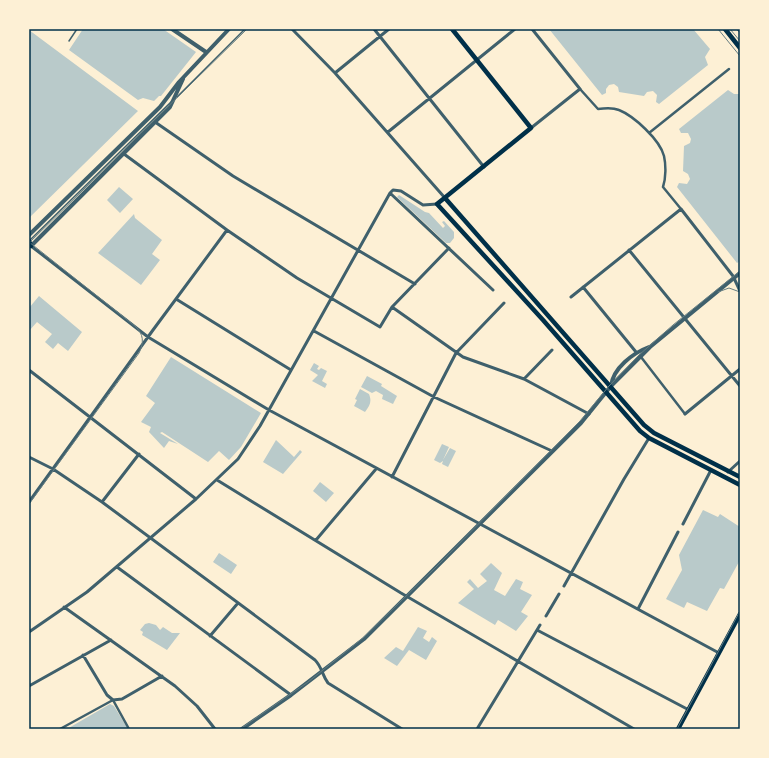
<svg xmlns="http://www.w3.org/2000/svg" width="769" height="758" font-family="Jost,sans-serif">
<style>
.green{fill:#b9caca}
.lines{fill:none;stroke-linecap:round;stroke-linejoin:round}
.service{stroke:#3f606c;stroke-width:1.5}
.pedestrian{stroke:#3f606c;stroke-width:2.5}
.minor{stroke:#3f606c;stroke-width:3}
.tertiary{stroke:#3f606c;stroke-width:4}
.secondary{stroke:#003049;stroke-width:4.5}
.tram{stroke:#657d81;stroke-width:1}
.neatline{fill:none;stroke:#003049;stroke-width:1.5}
</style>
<rect width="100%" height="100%" fill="#fdf0d5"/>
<!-- green -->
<path class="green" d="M83,29H163L196,52L161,96H159L154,101L143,98L138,100L69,50Z
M549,29H693L710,49L705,57L708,65L659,104L656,102L657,95L653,91L647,92L644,96L619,92L618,87L614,84L609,85L606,89V93L602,95Z
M29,30L138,111L29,218Z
M728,90L734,94H740V261L737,263L677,187L679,183L687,184L690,179L688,174L683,171L684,146L690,143L691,139L688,133H681L679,129Z
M119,187L133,199L120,213L107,200Z
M399,195L425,212L429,213L443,228L445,226L442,222L444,221L454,232V238L450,243H446L397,197Z
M134,214L135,218L162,240L152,254L160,260L141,285L98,253Z
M39,296L82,332L68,351L58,343L53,349L45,342L52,334L37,322L29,331V308Z
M171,357L261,413L241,447L229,460L219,451L208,462L162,432L160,433L178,444L169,441L164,448L149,432L151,427L141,422L155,403L146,396Z
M314,363L319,366L317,369L319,370L321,368L327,371L322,381L327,384L325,388L312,381L318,375L310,370Z
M367,376L382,384L381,386L397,396L393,404L382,399L383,395L376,391L372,393L361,387Z
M360,389L369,394C372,402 370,405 365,412L354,406L357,400L355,399Z
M276,440L294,457L300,450L302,452L283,474L263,462Z
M442,444L449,447L443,460L450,448L456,451L448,467L442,464L443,461L440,463L434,460Z
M320,482L334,493L326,502L313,491Z
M703,510L718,517L720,514L740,527V560L724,589L720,588L707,611L687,602L684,608L666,599L682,570L679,555Z
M219,553L237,565L231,574L213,562Z
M491,563L502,573L494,590L505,596L516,579L523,582L520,589L532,595L521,612L528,616L516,631L498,620L495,625L458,603L474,589L467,582L470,579L478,588L487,581L480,574Z
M149,623L156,625L160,630L163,627L172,633H180L167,650L142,635L143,632L140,630L145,624Z
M418,627L427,631L423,638L429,642L432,637L437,641L426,660L409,650L397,666L384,658L396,647L403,651Z
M110,704L114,706L128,729H67Z"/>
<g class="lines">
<!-- service -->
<path class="service" d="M737,29L740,32
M69,41L77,29
M177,97L245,29
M29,241L171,102"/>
<!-- pedestrian -->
<path class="pedestrian" d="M580,89L598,109C605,108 612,107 619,110C634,116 660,140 664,156C666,165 666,178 663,187L681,209
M649,133L729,69
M641,357L685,414
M60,729L113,700L129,729"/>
<!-- minor -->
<path class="minor" d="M292,29L335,73L445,198
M374,29L484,167
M335,73L389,29
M155,122L233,176L415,284
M531,128L580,89L532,29
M388,132L515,29
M124,154L227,230L297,278L380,327L392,307L449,248
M390,193L493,290
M390,193L393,190L401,191L423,205L437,204
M31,246L148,337L269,410L719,653
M629,250L740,386
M583,287L636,352
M571,297L681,209L733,276L740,291
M176,299L291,370
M392,307L463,357L524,379L589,414
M314,331L434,397L552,451
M29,370L196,499
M524,379L552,350
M685,414L740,369
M29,457L53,469L102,502L315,660C322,667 322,675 328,683L402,729
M728,472L740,461
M392,477L456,353L504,303
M217,480L401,593L634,729
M29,502L153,330L227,230
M102,502L139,454
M683,524L711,470
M316,540L376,469
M117,567L291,695
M564,586L624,479L649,438
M64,607L175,686L197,706L215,729
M638,609L678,532
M546,616L559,594
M537,630L689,710
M29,632L87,592L196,499L238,459L260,426L390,193
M210,636L238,603
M83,655L107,695L113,700L122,699L162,676
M29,686L111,640
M477,729L540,625"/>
<!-- tertiary -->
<path class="tertiary" d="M172,29L206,52
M29,235L160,107L179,82L229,29
M31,246L170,107L183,79
M611,386C613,368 633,353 649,347
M242,729L291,695L364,639L581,423L611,386L650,347L740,273"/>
<!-- secondary -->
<path class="secondary" d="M452,29L531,128L437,204L543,320L640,431L649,438L740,485
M725,29L740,48
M445,198L644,425L654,433L740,477
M29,241L31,246
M678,729L740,614"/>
<!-- tram -->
<path class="tram" d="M718,29L740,56
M730,29L740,41
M29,242L135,326C144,334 144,343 139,353L29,504
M29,243L247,29
M718,292L729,288L740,292
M240,729L308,682L364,637L436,567L580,421L609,386L639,355L673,325L740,271
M677,729L740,611"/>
</g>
<!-- border -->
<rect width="769" height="758" fill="none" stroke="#fdf0d5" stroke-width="60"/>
<rect x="30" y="30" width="709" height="698" class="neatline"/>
</svg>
